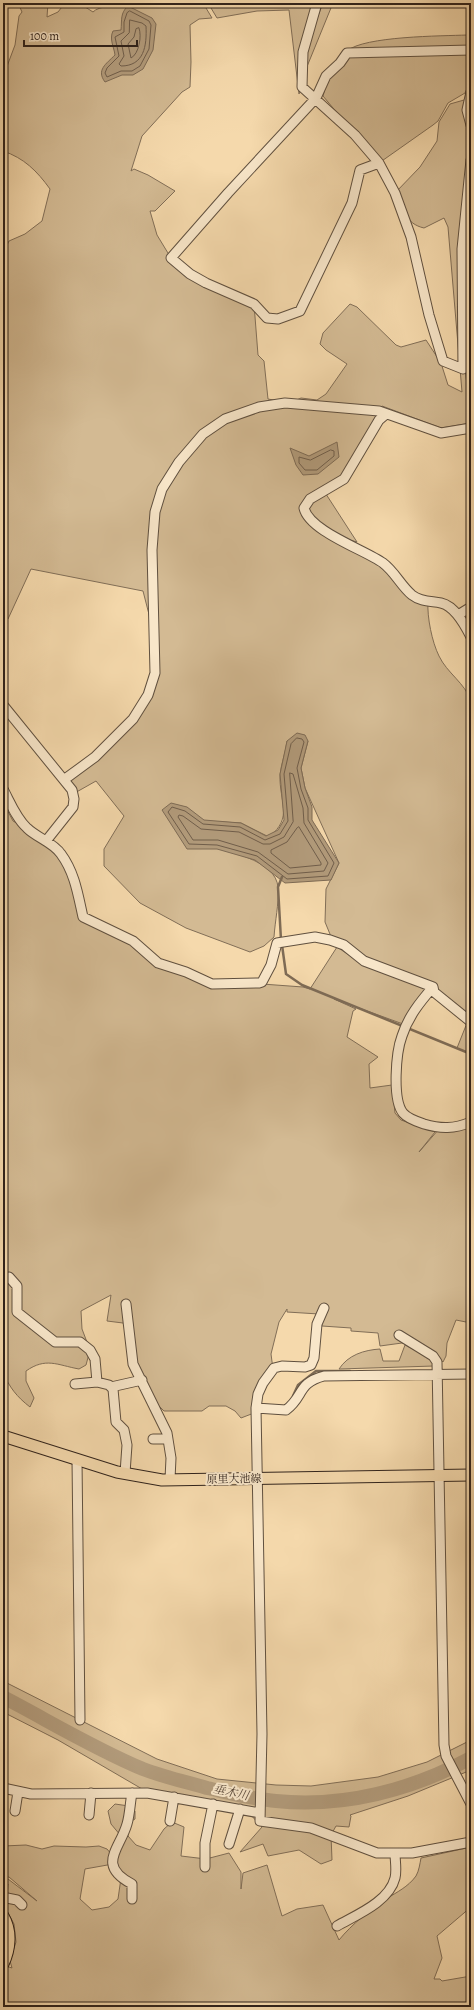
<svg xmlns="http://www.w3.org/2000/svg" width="474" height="2010" font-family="Alegreya,'Noto Serif JP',serif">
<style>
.green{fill:#d3ba93;stroke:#816e57}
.water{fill:#b29b7b;stroke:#7e6b55}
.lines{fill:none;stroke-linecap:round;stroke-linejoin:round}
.shore{stroke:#705e4b;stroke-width:1}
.stream{stroke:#7e6b55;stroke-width:2.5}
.river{stroke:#b29b7b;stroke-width:14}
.minor-casing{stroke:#60503f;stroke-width:11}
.major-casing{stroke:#2f221b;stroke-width:13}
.minor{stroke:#f8e6c9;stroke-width:9}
.major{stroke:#f5d9ac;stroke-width:11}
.labels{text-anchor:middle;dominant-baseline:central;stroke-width:4;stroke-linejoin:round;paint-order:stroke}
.street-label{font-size:11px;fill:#2f221b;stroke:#f8e6c9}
.water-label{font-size:12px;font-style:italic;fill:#5d4c3d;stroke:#f8e6c9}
</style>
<rect width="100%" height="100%" fill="#f5d9ac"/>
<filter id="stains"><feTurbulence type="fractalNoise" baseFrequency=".005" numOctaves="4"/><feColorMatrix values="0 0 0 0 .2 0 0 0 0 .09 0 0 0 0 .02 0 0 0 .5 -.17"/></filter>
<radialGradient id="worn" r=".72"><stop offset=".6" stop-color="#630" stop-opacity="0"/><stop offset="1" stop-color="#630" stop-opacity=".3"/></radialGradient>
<!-- green -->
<path class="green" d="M18,3H42L43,7V3H48L47,17L58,12L65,3H79L93,12C103,0 183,3 203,3L212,18L199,19L190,25L191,62L190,87L182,92L142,136L131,171L134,169L148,175L175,191L155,211H150L157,235L171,258L206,283L254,304L258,355L264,361L268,399L290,403L301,398L317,400L326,394L347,364L326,350L320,344L323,333L350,304L357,307L396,345L401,347L426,340L441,363L448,385L462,392L448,227L444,218L424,228C406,224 402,209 395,193L420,167L437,141L439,122L450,104L471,98V205H464L463,354L468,392L471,393V423L441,428L382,406L366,443L344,479L324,491L357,542L335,536L359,550L428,602C427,617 432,642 439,656C447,673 465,683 471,701V1021L433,987L364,961L332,939L325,922L326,889L339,863L305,788L301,768L308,741H287C286,752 281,764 280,775C279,802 294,817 269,837L241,823L204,821L202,844C224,851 277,859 278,888C279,904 275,921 274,937L264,946L250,952L186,928L140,903L104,866V849L124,816L96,781L73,794L65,779L116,743L130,724L153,677L154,634L143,591L31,569L8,619L3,624V253L9,241L25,234L42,221L50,189C37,171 24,158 3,151V77L15,45L19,16L22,12Z
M208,3H318L304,33L302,87L299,94L289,10L257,11L217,18Z
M323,3H333L306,69L308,42Z
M471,29V81L465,93L448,103L438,121L433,125L379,163L323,96C327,80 334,63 347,51C364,36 442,36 467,35Z
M3,802L13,821L33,832L61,853L83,917L133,941L163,965L212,984H262L303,987L310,989L337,947L358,961L430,990L403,1024L334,999L356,1009L353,1011L347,1037L378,1057L369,1064L370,1088L392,1085L395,1113L401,1120L435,1132L419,1152L439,1129L471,1120V1323L456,1320L447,1343L446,1356L443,1362L433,1353L402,1343L380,1346L378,1333L351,1331V1328L322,1326L319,1314L287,1312V1309L279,1322L271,1354L273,1369L254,1413L241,1418L235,1411L226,1406H209L202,1411H164C151,1399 137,1379 133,1362C130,1349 132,1332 123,1323L107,1321L111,1295L81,1311L82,1329L90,1350L86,1365L79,1369C57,1365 46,1357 26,1371V1381L34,1398L30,1407C17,1397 9,1387 3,1372Z
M467,1023H471V1054L457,1048Z
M405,1345L431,1358L434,1366L339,1369C348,1355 364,1350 380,1349L383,1361H399Z
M3,1681L157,1759L217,1779L276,1785L311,1786L378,1777L427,1762L471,1740V1770L408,1796L350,1815L351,1816L349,1827L336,1826L331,1835L332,1860L321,1864L299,1850L268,1856L263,1844L240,1852L262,1827L247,1811L149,1793L58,1740L3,1712Z
M115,1804L129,1806L135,1811V1819L127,1824L128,1836L136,1845L150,1850L164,1829L172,1822L184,1827L181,1856L206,1859L229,1853L241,1872V1889L243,1873L267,1865L282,1916L297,1909L323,1905L339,1940C352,1924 370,1910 386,1899C397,1892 408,1887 416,1876C419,1871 420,1863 421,1858L471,1847V1907L437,1936L442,1958L434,1979H440L442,1981L471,1976V2007H3V1965L12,1968L10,1961L16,1942L14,1924L6,1909L8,1884L3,1895V1880L8,1879L37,1901L9,1877H3V1846L26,1845L42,1849L54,1846L86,1847L99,1846L107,1849L112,1855L113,1864L85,1869L80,1899L92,1910L109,1907L118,1899L121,1878L116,1868L121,1836L111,1824L108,1811Z"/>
<!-- water -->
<path class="water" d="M128,6L152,18L156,24L153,50L143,69L133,75H122L105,82C96,70 106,64 115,55C114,47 109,39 113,31L121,30C122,20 120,13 128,6Z
M337,442L339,457L318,474L303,475L296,465L290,448L309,456Z
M297,733L305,735L308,741L301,768L305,788L312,807V820L339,863L331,880L285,883L255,860L217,849H187L162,810L171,803L187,807L204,820L241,823L266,836L278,830L284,820L280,774L287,741Z"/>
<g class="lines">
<!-- shore -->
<path class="shore" d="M130,11L149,21L151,25L149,49L140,66L132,71H121L107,77L105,73L107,68L119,56L115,37L124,32V22L127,13Z
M130,20L142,23L146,26C147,46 144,66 121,66L119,64L124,56L121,41L129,33Z
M139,28C142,36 139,54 131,58L128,44L134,37L136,29Z
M331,450L334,451V456L317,470H305L299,463V457L310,460Z
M297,738L302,739L304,742L297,768L301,789L308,808V820L334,863L328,876L287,879L257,856L217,845L189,844L168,812L172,807L185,811L203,824L240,827L265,840L280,834L288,821L284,774L291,744Z
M290,773L293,774L303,808L304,823L328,863L324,871L288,874L258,852L218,840H193L178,817L179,815L183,816L201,829L239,832L263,844H270L284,837L293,822Z
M299,827L321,863V865L290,868L271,853V850L287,842L297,828Z"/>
<!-- stream -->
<path class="stream" d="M281,940L278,887L282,877
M282,945L286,974L302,985L471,1054
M293,1396L298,1385L316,1371H350"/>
<!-- river -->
<path class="river" d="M3,1697C49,1721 95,1749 143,1769C164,1777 186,1782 207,1788C230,1793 252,1799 276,1801C343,1808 412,1790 471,1758"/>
<defs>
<path id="minor" d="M317,3L303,52L302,87L355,135L379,163
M471,50L347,53L340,63L326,76L316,98L228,193L171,258L190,274L206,283L254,304L267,318L278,319L300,311L352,203L360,170L379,163L395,193L411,237L429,315L443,361L463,369L462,249L471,160
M471,92L467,110L471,125
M386,414L379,420L344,479L310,499L304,508C309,531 365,550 383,563C395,572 401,586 412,595C421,602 431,601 441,603C455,606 465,625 471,637
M458,615L471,607
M3,705L72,790L74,799L73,807L46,841
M65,779L95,757L133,719L148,695L155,673L152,550L155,512L162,489L179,462L203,434L225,419L259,407L285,403L379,411L441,433L471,428
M3,789C10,802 16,818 27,828C37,838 53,842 61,854C75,873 78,895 83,917L133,941L158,963L186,972L212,984L259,983L262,982L271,965L277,943L315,937L330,940L344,945L364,961L433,987L434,992L471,1022
M433,987C420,1002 408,1017 402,1036C396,1052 392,1099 403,1113C407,1118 418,1122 424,1124C441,1129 454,1129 471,1122
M9,1277L17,1286V1312L55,1342H80L90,1350L95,1359L97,1382L109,1385L113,1389L116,1422L124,1430L127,1445L125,1473
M126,1304L133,1364L167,1433L171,1458L170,1479
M324,1308L317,1324L314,1358L311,1365L305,1367L282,1366L274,1368L263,1383L258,1394L256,1408L262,1734L260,1821L311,1828L377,1853H412L471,1842
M399,1335L433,1356L437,1362L444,1745L446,1756L471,1804
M75,1384L97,1382
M111,1387L142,1380
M256,1408L286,1410C304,1397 297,1383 324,1376L471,1374
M153,1439H168
M77,1459L80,1720
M3,1788L31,1794L147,1793L260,1813
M132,1793C130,1803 130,1814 127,1824C120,1849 96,1865 132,1884V1899
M15,1811L18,1792
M89,1815L91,1793
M170,1821L174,1797
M229,1844L240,1809
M205,1867V1843L213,1804
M3,1901L7,1898L17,1900L22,1905
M337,1926C356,1915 389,1902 395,1878C397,1870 395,1861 395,1853"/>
<path id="major" d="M3,1436L117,1472L162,1480L471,1475
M3,1916C12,1931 10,1949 3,1964"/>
</defs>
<!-- minor casing -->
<use href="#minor" class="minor-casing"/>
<!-- major casing -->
<use href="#major" class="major-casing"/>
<!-- minor -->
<use href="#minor" class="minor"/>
<!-- major -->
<use href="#major" class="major"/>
</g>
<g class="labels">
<!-- street labels -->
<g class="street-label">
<text transform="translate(234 1479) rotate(-1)">原里大池線</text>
</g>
<!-- water labels -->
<g class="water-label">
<text transform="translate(231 1792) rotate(12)">垂木川</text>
</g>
</g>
<!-- margin -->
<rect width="474" height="2010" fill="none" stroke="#f5d9ac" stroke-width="16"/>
<rect x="4" y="4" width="466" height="2002" fill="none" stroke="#2f221b" stroke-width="2"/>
<rect x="8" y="8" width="458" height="1994" fill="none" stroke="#2f221b"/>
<!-- scale -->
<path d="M24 40v6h113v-6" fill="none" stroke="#2f221b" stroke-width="2"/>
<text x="30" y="40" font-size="12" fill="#2f221b" stroke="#f8e6c9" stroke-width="3" paint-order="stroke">100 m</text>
<rect width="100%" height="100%" filter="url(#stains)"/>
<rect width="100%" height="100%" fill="url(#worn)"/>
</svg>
